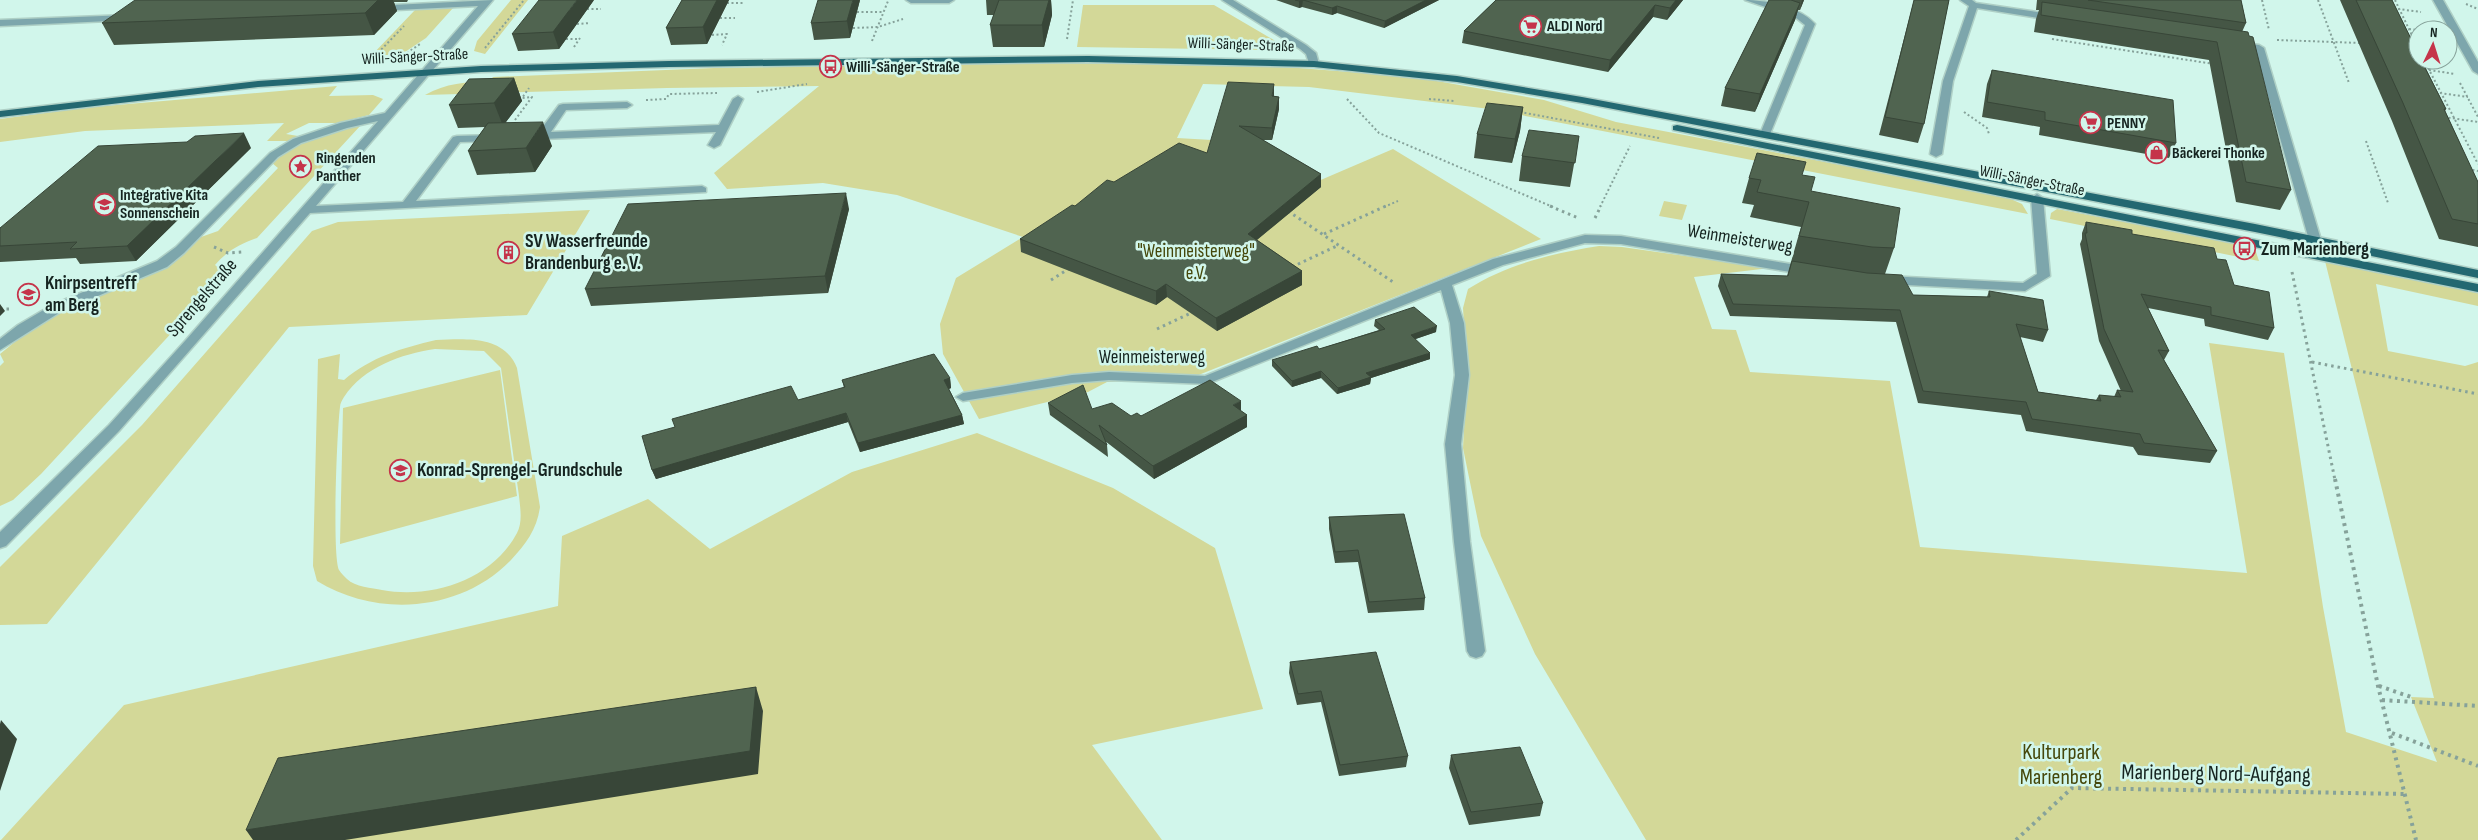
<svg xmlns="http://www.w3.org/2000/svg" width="2478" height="840" font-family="'Sofia Sans Condensed',sans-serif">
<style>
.green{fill:#d3d898;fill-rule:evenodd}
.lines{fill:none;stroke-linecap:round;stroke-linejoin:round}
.minor-casing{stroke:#afd0c6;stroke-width:3}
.major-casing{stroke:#afd0c6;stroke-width:3}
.path-far2{stroke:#86a29a;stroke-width:2;stroke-dasharray:2 2.5;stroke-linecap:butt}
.path-far1{stroke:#86a29a;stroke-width:3;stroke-dasharray:2.5 4;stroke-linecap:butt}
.path{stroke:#86a29a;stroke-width:4;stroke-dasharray:3 4.5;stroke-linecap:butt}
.minor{fill:#7da6ac;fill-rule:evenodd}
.major{fill:#236871;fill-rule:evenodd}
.wall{fill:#455645}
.shaded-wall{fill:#384638}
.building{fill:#506450;stroke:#384638}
.labels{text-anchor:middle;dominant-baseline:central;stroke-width:5;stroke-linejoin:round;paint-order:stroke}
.far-poi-label{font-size:16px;font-weight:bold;fill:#162420;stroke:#d1f6eb;text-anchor:start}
.far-street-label{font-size:16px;fill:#162420;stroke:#d1f6eb}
.street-label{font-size:19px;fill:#162420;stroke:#d1f6eb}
.poi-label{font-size:19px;font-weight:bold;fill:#162420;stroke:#d1f6eb;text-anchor:start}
.park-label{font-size:19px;fill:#45470a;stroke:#d1f6eb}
.near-park-label{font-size:22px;fill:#45470a;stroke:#d1f6eb}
.near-street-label{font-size:22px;fill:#162420;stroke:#d1f6eb}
</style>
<rect width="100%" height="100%" fill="#d1f6eb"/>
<!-- green -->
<path class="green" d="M511,0H528L485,54L474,51L477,41Z
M1083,5H1214L1284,46L1279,50L1077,47Z
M453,8L426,38L402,54L371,56L415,10Z
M1037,63L1262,65L1414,77L1544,100L1616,122L2004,196L2022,204L2028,214L1490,109L1309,87L1203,84L1177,138L1229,141L1316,182L1393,149L1541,239L1196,376L1107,382L1088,392L979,419L943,354L940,324L956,278L1023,237L897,195L823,183L727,189L714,173L819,86L667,88L425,95C446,83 466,82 490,81L493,77L714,68Z
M337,86L329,96L373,95L383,99L369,115L337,123H309L286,134L298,136L289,141H267L284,123L85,131L0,142V119L82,108Z
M361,125L257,238C240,244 227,251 215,265L226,274L41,474L13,500L0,506V366L4,362L0,354L27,332L61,311L157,271L178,258L201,237L218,231L278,168L272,163C294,140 330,129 361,125Z
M1664,201L1687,205L1682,220L1659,216Z
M2057,209L2254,246L2259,261L2050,219L2051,213Z
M590,210L527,315L289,327L47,624L0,625V567L142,425L312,231L338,222Z
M1599,246L1622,247L1770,268L1694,277L1712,329L1736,330L1750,372L1890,381L1920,547L2247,573L2209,343L2284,353L2323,607L2346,732L2437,762L2411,697L2434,698L2325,261L2478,292V306L2376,284L2388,351L2465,366L2478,362V840H1646L1535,654L1481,536L1463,448L1467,374L1463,308L1468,289C1507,264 1554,253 1599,246Z
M436,340C466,339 504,335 517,368L540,507C537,529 526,544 511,560C461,612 377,618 317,581L313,566L318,359L340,354L338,379L344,380C371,357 402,348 436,340ZM435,349L484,351L501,368L519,496C520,507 523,522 517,533C492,580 432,599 382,590C372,588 355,587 347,579C345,577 341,573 339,570C332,555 337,430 340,407C340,404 342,400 344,397C364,367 401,354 435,349Z
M500,370L517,496L340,544L343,408Z
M977,433L1113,488L1215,548L1263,709L1092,745L1162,840H1L124,705L558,606L562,536L648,499L710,549L852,472Z"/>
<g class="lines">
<defs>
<path id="minor" d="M493,0L316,206L403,202L453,137L457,136L496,135L502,138L496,141L460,142L416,201L702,186L706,188V192L310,213L119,431L6,546L0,548V532L109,425L185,341L378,121L347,128L301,143L278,157L184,253L167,267L62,311L0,350V339L18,325L52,305L157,261L176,247L270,153L293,139L340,123L385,113L478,6L376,11L371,8L373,6Z
M906,0H954L949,3H911Z
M1222,0H1233L1306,45L1316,53L1319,64L1310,66L1306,54L1300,49Z
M1745,0C1767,0 1800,7 1815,24L1770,134L1765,137L1760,134L1805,25L1795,17Z
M1960,0H1972L1976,3L2057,15L2062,18L2057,21L1977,8L1953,81L1942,154L1936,157L1930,154L1943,81L1969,6Z
M2433,0H2443L2478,62V74L2473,71Z
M128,15L133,18L131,20L0,26V20Z
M2235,42L2259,45L2264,48L2321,240L2319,243L2315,244L2309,240L2255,50L2232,47V43Z
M738,96L743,99L720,145L714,148L708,145L716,132L542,139H529L523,136L529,133L539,132L559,105L563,104L627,102L632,105L627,108L566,110L551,132L719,125L733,99Z
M2037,194L2043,198L2050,276L2025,291L1887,284L1880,280L1887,276L2023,283L2037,274L2031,198Z
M1585,235L1621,236L1809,267L1815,271L1809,275L1621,244L1585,243L1503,265L1452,285L1464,323L1469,375L1461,444L1470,542L1485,651L1482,656L1476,658L1470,656L1467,651L1454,542L1445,444L1455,375L1450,323L1441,290L1207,384L1109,380L1072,383L963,401L956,397L963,393L1072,375L1109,372L1205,376L1493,259Z"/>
<path id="major" d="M1088,56L1314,61L1457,76L1582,97L2255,224L2478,270V278L2255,232L1582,103L1457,82L1314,67L1088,62L669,67L481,72L258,87L0,117V111L258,81L481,66L669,61Z
M1677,125L2478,284V292L1673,130V126Z"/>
</defs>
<!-- minor casing -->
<use href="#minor" class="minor-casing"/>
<!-- major casing -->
<use href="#major" class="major-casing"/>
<!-- path-far2 -->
<path class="path-far2" d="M2262,0L2269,30
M2318,0L2349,83
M2395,0L2418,48
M727,3H743
M2466,4L2478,9
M587,9H601
M2398,9L2421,12
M857,12H883
M720,18H735
M577,24L590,23
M853,28L878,27L903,19
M2409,29L2418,30
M712,35L727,34L722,45
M566,39H579
M1067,39L1073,0
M2052,39L2214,64
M2277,40L2361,43
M872,41L888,1
M574,47L580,38
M485,48L524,0
M407,53L420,44
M375,56L404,26
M2424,60L2478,164
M2429,70L2455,74
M2460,83L2478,117
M757,92L807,84
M2440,93L2468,97
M1347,99L1379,133L1553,207
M1429,99L1455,101
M646,100L666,99L669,94L717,93
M1520,112L1659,138
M1964,112L1987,128L1989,134
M2444,117L2478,122
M515,120L532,97L522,98L529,88
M2366,141L2388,203
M2468,169L2478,171
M1384,207L1398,201
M1600,207L1630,146"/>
<!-- path-far1 -->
<path class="path-far1" d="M1550,206L1578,218
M1288,211L1393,282
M1595,218L1601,206
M1324,234L1386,206
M214,247L228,253L242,252
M1292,267L1339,245
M2292,272L2335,480
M1051,280L1070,268
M0,309H11
M1157,329L1193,312
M2312,362L2478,394"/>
<!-- path -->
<path class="path" d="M2335,479L2378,686L2416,840
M2379,686L2411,697
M2382,700L2478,706
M2392,733L2478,766
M2016,840L2072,788L2405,794"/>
<!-- minor -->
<use href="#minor" class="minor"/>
<!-- major -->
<use href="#major" class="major"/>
</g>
<!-- wall -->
<path class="wall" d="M144,0H408L407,2H394L397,11L374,35L114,45L102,23Z
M594,0L559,49L518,51L512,34Z
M682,0H729L707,44L671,45L666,28Z
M860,0L850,38L814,40L811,23Z
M986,0H1051L1052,15L1044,47H993L990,25L994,15H987Z
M1276,0H1439L1384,28L1337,13L1332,15L1302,7L1299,8Z
M1496,0H1683L1667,20L1653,17L1608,72L1462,43L1464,31Z
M1769,0H1804L1800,10H1798L1795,20L1755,112L1721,106L1725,88Z
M1914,0H1949L1924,124L1918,143L1879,135Z
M2037,0H2241L2246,23L2242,32L2291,190L2280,210L2236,202L2209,60L2034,32L2036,19L2039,10H2036Z
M2340,0H2392L2446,109L2445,111L2478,182V247L2439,239L2392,121Z
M1992,70L2176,143L2169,158L2039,135L2040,127L1982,117L1987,84Z
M514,78L522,101L505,123L552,146L535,172L477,175L468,151L485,127L458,128L449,105Z
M1274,96L1279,97V109L1272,140H1263L1321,174V187L1257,240L1302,271V285L1217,331L1167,297L1156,305L1021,252L1020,239L1075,206L1114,182L1207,153Z
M1523,107L1520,131L1512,163L1474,158L1477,134Z
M1579,136L1570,187L1519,181L1522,156Z
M251,148L136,261L80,264L76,258L0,262V228Z
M1802,175L1811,191L1894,248L1885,274L1913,295L1987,297L1989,291L2048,330L2043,342L2020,337L2038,392L2096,400L2099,395L2114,397L2117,390L2121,391L2099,341L2080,244L2082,239V233L2086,222L2217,259L2234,285L2274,328L2268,340L2205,326L2204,319L2148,308L2169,351L2164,360L2217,451L2210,463L2138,455L2133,447L2026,431L2021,415L1918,403L1896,322L1730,316L1718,286L1721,274L1787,276L1801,227L1750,217L1754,205L1742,203L1749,178Z
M849,209L828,293L591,306L585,289Z
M1375,320L1436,332L1415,339L1430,359L1371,378L1370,384L1337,394L1321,378L1292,387L1272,366V360L1319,349L1379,330L1374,326Z
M950,378L951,388L949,389L962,415L964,424L860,452L848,422L656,479L652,470L675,427L798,400L844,388L842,380Z
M1048,403L1131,416L1241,411L1247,415V427L1154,479L1105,441L1107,445L1108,457L1050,415Z
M1329,517L1425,598L1424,610L1368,613L1358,562L1335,563L1329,529Z
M1290,662L1408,756L1406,767L1339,776L1321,702L1297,705L1289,673Z
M1451,755L1543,803L1540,816L1469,825L1449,768Z"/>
<!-- shaded-wall -->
<path class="shaded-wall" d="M378,0H393L397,11L374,35L365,13Z
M577,0H594L559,49L553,32Z
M717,0H729L707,44L703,27Z
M853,0H860L850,38L847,21Z
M1049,0H1051L1052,15L1044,47L1042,25Z
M1303,0L1302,7L1299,8V1Z
M1426,0H1439L1384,28L1385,21Z
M1676,0H1683L1667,20L1670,8Z
M1802,0H1804L1800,10Z
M1800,3L1795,20L1755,112L1760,94Z
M1655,5L1653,17L1608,72L1610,60Z
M1337,6V13L1332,15V8Z
M514,78L522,101L503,126L494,103Z
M1274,84V96L1271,108L1272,96Z
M1279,97V109L1272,140V128Z
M1523,107L1520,131L1512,163L1515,139Z
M543,122L552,146L535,172L526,148Z
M244,133L251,148L136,261L127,246Z
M1321,174V187L1248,247V234Z
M846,193L849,209L828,293L825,276Z
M1302,271V285L1217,331L1216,318Z
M1166,284L1167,297L1156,305V291Z
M0,304L5,311L0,316Z
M1437,326L1436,332L1410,341L1411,335Z
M1430,353V359L1371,378L1370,384L1337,394L1338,388L1366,373Z
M1321,371V378L1292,387V381Z
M950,378L951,388L946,390L944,380Z
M1241,401V413L1233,405Z
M846,413L848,422L656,479L652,470Z
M962,415L964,424L860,452L858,443Z
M1247,415V427L1154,479L1153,466Z
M756,687L763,711L758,774L345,840H253L246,830Z
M1,720L17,739L0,791V724Z"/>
<!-- building -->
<path class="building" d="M135,0H378L365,13L102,23Z
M539,0H577L553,32L512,34Z
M682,0H717L703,27L666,28Z
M818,0H853L847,21L811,23Z
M999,0H1049L1042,25H990Z
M1295,0H1426L1385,21L1337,6L1332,8L1303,0L1299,1Z
M1496,0H1676L1670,8L1655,5L1610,60L1464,31Z
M1769,0H1791L1800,3L1760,94L1725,88Z
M1914,0H1949L1924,124L1885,117Z
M2088,0H2241L2246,23Z
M2356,0H2392L2418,53V60H2421L2446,109H2444L2478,182V224L2452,219L2403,103Z
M2042,2L2248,32L2249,36L2253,37L2291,190L2246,182L2217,42L2041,15Z
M1992,70L2173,100L2176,143L2045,120V112L1987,102Z
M514,78L494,103L449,105L469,79Z
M1228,82L1274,84L1272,96L1279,97L1272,128L1239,126L1321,174L1248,234L1302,271L1216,318L1166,284L1156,291L1020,239L1072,205L1075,206L1107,180L1114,182L1179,143L1207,153Z
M1487,103L1523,107L1515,139L1477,134Z
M543,122L526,148L468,151L488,123Z
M1529,130L1579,136L1575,163L1522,156Z
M244,133L127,246L70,249L77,242L0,246V228L98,146L187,142L195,136Z
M1757,153L1806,162L1802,175L1815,177L1811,191L1900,208L1894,248L1872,247L1799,236L1809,202L1757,192L1761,180L1749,178Z
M846,193L825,276L585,289L628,204Z
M2086,222L2132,230V234L2214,248L2217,259L2226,260L2234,285L2269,292L2274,328L2211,315V307L2141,294L2169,351L2158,350L2217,451L2144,443L2140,434L2032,419L2026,402L1923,391L1900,310L1733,304L1721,274L1788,276L1792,261L1867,273L1902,275L1913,295L1990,297L1989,291L2043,300L2048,330L2016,324L2038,392L2101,401L2099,395L2121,397L2117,390L2133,392L2104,329L2085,233H2087Z
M1414,307L1437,326L1411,335L1430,353L1366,373L1371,377L1338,388L1321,371L1292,381L1272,360L1317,346L1319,349L1385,329L1375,320Z
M934,354L950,378L944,380L962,415L858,443L846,413L652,470L642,436L675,427L672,419L791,386L798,400L845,387L842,380Z
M1210,380L1241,401L1233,405L1247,415L1153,466L1099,425L1107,445L1048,403L1083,385L1092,409L1112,403L1131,416L1137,413L1141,416Z
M1404,514L1425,598L1369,602L1358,550L1335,552L1329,517Z
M1376,652L1408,756L1340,765L1321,691L1298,694L1290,662Z
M756,687L750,751L246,830L278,758Z
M1520,747L1543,803L1471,812L1451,755Z"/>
<!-- icons -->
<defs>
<symbol id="supermarket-ring" viewBox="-11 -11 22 22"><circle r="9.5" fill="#d1f6eb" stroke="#c5344a" stroke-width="1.5"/><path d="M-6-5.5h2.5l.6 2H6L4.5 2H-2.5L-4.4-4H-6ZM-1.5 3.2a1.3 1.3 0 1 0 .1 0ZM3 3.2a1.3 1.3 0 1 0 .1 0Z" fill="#c5344a"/></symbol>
<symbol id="bus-ring" viewBox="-11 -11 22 22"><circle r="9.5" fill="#d1f6eb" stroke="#c5344a" stroke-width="1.5"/><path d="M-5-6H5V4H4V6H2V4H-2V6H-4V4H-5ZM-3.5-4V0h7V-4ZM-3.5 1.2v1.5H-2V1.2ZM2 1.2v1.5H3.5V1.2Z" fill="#c5344a"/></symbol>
<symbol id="shop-ring" viewBox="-11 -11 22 22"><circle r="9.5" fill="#d1f6eb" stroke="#c5344a" stroke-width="1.5"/><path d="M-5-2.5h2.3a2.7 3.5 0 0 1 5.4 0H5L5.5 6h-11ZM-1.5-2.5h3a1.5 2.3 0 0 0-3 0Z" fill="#c5344a"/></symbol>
<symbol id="sight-ring" viewBox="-11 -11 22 22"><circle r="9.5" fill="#d1f6eb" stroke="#c5344a" stroke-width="1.5"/><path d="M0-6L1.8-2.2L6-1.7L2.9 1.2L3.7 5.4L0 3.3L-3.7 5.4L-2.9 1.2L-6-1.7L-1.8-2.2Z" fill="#c5344a"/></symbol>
<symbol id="school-ring" viewBox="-11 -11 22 22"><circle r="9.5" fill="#d1f6eb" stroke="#c5344a" stroke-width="1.5"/><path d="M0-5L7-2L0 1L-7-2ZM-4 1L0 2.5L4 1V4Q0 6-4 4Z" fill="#c5344a"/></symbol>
<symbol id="building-ring" viewBox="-11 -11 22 22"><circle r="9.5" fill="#d1f6eb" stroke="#c5344a" stroke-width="1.5"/><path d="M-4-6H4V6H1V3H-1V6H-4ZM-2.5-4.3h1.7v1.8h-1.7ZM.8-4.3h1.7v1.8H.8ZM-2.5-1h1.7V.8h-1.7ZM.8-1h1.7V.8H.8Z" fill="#c5344a"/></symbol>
</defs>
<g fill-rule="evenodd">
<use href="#supermarket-ring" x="1518" y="14" width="25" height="25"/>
<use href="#bus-ring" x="818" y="54" width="25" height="25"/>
<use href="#supermarket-ring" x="2078" y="110" width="25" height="25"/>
<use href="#shop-ring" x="2144" y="140" width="25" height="25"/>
<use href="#sight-ring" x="288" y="154" width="25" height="25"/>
<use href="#school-ring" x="92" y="192" width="25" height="25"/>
<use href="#bus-ring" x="2232" y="236" width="25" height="25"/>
<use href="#building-ring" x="496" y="240" width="25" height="25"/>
<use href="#school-ring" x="16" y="282" width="25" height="25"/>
<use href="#school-ring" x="388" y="458" width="25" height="25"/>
</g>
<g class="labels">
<!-- far-poi labels -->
<g class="far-poi-label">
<text x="1547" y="26">ALDI Nord</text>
<text x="846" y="67">Willi-Sänger-Straße</text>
<text x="2107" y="123">PENNY</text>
<text x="2172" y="153">Bäckerei Thonke</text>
<text x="316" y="158">Ringenden<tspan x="316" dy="18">Panther</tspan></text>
<text x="120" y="195">Integrative Kita<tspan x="120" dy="18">Sonnenschein</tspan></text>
</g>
<!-- far-street labels -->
<g class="far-street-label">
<text transform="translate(1241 45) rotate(2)">Willi-Sänger-Straße</text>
<text transform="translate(415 57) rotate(-3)">Willi-Sänger-Straße</text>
<text transform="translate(2032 181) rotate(11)">Willi-Sänger-Straße</text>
</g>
<!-- street labels -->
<g class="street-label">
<text transform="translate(1740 239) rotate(9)">Weinmeisterweg</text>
<text transform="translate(202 298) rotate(-49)">Sprengelstraße</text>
<text x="1152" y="357">Weinmeisterweg</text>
</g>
<!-- poi labels -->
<g class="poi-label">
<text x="525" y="241">SV Wasserfreunde<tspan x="525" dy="22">Brandenburg e. V.</tspan></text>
<text x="2261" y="249">Zum Marienberg</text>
<text x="45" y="283">Knirpsentreff<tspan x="45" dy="22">am Berg</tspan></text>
<text x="417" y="470">Konrad-Sprengel-Grundschule</text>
</g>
<!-- park labels -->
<g class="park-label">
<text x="1196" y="251">"Weinmeisterweg"<tspan x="1196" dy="22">e.V.</tspan></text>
</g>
<!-- near-park labels -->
<g class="near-park-label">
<text x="2061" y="752">Kulturpark<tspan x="2061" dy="25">Marienberg</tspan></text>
</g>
<!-- near-street labels -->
<g class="near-street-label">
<text transform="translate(2216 774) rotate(1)">Marienberg Nord-Aufgang</text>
</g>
</g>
<!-- north arrow -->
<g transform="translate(2433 45) rotate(4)"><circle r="24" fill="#d1f6eb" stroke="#86a29a"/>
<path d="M0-4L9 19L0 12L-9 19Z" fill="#c5344a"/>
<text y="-8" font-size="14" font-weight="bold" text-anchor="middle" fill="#162420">N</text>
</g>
</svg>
